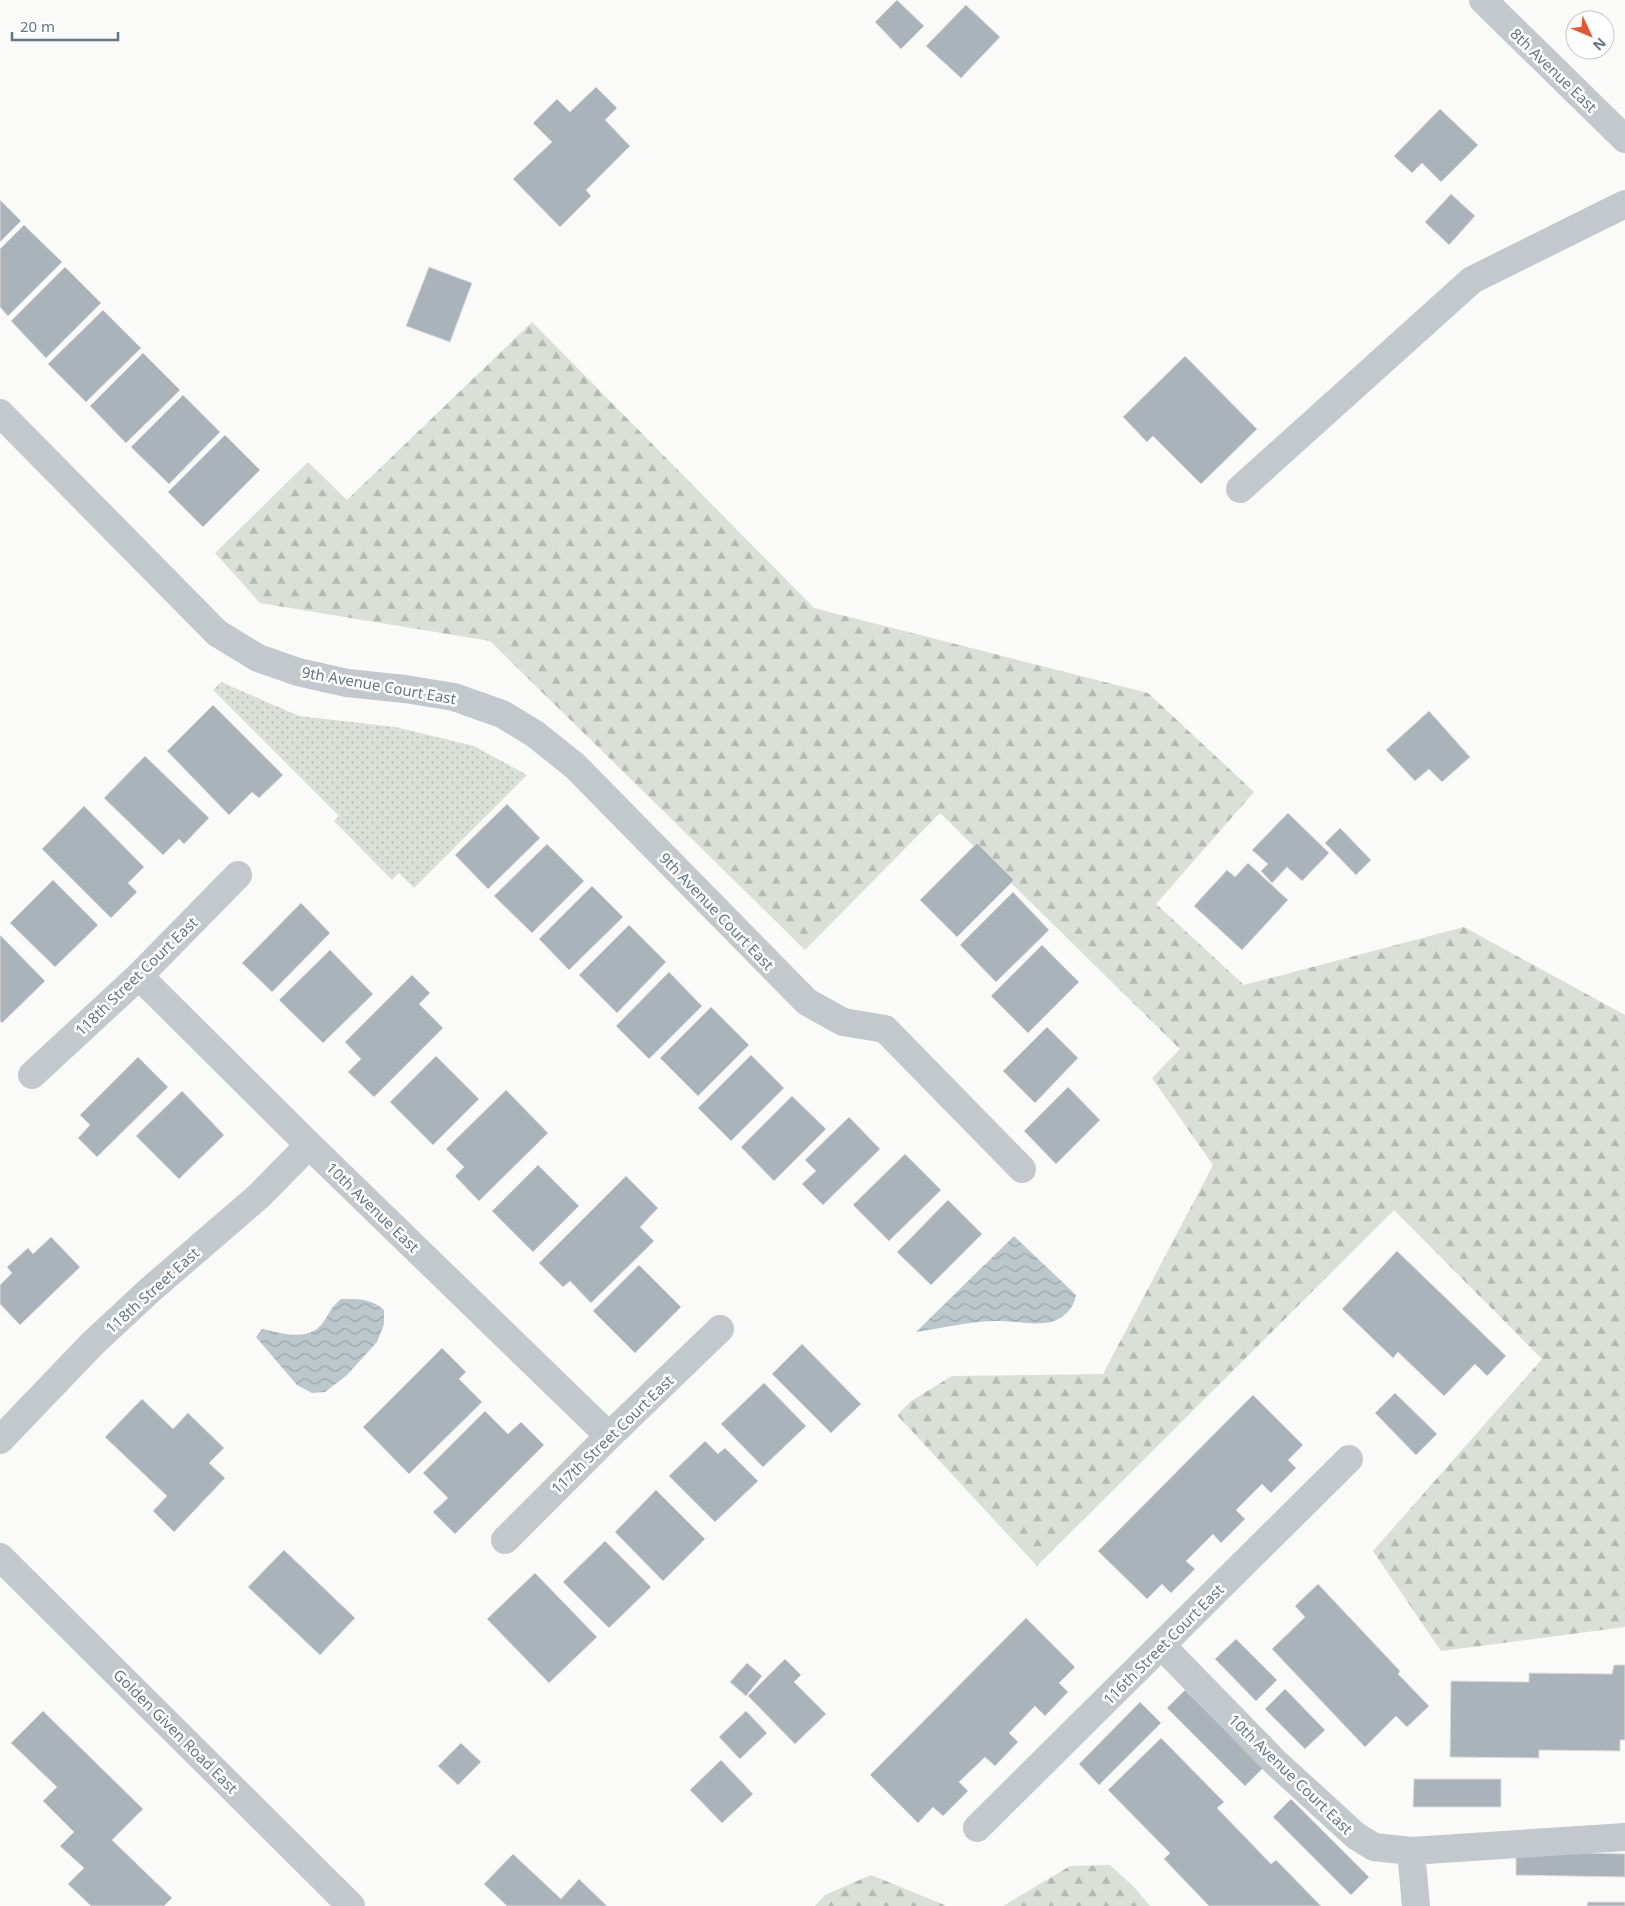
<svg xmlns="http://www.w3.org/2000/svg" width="1625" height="1906" font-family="'Noto Sans',sans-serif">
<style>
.forest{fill:url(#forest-firs)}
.park{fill:url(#park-dots)}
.water{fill:url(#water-waves)}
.building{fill:#aab3b9;stroke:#dcdcda}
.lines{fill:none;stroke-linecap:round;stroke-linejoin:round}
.minor{stroke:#c3c8cc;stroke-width:28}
.labels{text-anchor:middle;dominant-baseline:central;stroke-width:5;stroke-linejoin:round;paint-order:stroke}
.street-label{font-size:15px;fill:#657683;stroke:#fff}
</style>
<defs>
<pattern id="forest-firs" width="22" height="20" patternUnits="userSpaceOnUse" patternTransform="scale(1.25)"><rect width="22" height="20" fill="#dadfd7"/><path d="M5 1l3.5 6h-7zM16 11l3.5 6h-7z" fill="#b4b9b4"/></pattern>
<pattern id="park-dots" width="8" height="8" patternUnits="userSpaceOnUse" patternTransform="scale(1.25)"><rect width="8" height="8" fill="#dadfd7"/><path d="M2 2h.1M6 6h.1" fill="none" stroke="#b4b9b4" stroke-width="1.8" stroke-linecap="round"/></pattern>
<pattern id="water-waves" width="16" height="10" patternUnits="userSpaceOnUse" patternTransform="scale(1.25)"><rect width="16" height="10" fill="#bbc7cb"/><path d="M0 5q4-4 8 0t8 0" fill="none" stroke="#9ca6aa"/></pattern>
</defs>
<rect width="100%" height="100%" fill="#fafaf8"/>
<!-- forest -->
<path class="forest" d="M532,322L814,608L1148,693L1254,792L1156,904L1244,985L1464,927L1625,1015V1627L1441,1651L1373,1551L1542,1359L1394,1210L1037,1566L897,1415L911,1401L952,1376L1103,1374L1213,1165L1152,1078L1180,1049L940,813L805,950L490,641L260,603L215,553L308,462L347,500Z
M1110,1865L1136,1889L1150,1906H1003L1070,1866Z
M871,1875L947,1906H815L825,1895Z"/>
<!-- park -->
<path class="park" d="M221,682L299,716L395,727L474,746L527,775L414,888L399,873L392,880L334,821L339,816L213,690Z"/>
<!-- water -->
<path class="water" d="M1014,1236L1076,1295C1074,1308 1064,1318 1051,1322C1032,1326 1012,1320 993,1321C968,1322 942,1328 916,1332Z
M341,1299C357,1299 371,1298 384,1310V1324L377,1342L347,1375L325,1392L312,1393L297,1385L256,1337L262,1329C281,1333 307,1342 322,1324C330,1314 329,1309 341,1299Z"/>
<!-- building -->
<path class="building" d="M897,0L924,26L901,49L875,22Z
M966,5L1000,37L961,78L926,46Z
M596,87L617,108L605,120L630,146L586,190L591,196L560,227L513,179L552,142L533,123L557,99L570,112Z
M1440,109L1478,145L1441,182L1422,163L1412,173L1394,156Z
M1451,194L1475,216L1449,245L1425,222Z
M0,200L21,221L0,242Z
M24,225L62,262L8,316L0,307V249Z
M65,267L101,303L46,358L11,321Z
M429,267L472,283L450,342L406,326Z
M103,310L141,348L86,402L48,364Z
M143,353L180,390L126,443L90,406Z
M1185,356L1257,429L1201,484L1153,436L1147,442L1123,417Z
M183,395L220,432L169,484L131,447Z
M225,435L260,470L203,527L168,492Z
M213,705L283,775L259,798L252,792L229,815L167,751Z
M1429,711L1470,757L1442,782L1429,769L1415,781L1386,750Z
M145,756L209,818L184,844L179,839L163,855L104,798Z
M507,804L540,838L488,889L455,855Z
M84,806L144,867L128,883L137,892L111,918L42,849Z
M1288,813L1329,853L1302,881L1287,867L1272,883L1261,871L1268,864L1252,850Z
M1340,828L1371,860L1356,875L1325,843Z
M977,843L1014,880L957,937L920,900Z
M547,844L584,881L532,933L494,896Z
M1248,863L1288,900L1242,950L1194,906L1227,870L1235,877Z
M53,880L98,925L55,967L10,923Z
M592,886L623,917L569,970L539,939Z
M1013,892L1049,930L996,982L960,945Z
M301,903L330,933L272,992L242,963Z
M629,925L666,962L617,1013L579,975Z
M0,935L45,981L2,1023L0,1021Z
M1042,945L1079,982L1028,1033L991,996Z
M330,950L373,994L323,1043L279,1000Z
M669,972L702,1006L649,1059L616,1026Z
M412,975L430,993L419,1004L443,1028L374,1097L348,1072L361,1059L345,1042Z
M711,1007L749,1045L698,1096L660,1058Z
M1047,1027L1078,1058L1035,1103L1003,1071Z
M751,1055L784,1088L731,1141L698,1108Z
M436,1056L479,1099L433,1145L390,1102Z
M138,1057L168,1087L97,1157L78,1138L90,1125L80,1115Z
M1068,1087L1100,1120L1056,1164L1024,1131Z
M506,1090L548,1133L479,1201L455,1176L464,1167L446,1149Z
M182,1091L224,1135L179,1179L136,1136Z
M792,1096L826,1129L774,1181L741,1147Z
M849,1117L880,1149L823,1205L802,1184L816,1171L805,1160Z
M905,1154L941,1190L889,1241L853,1205Z
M538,1165L579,1206L533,1252L492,1211Z
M626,1176L658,1208L640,1227L654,1241L591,1303L570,1281L563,1287L539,1263Z
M948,1200L982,1234L931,1285L897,1252Z
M51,1237L80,1267L20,1325L0,1304V1285L12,1273L7,1267L28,1248L33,1254Z
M1397,1251L1506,1356L1487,1376L1475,1364L1444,1396L1398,1352L1393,1358L1342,1309Z
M639,1265L681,1307L635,1353L593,1311Z
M802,1344L861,1404L831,1433L772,1374Z
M442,1348L466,1372L459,1379L482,1402L409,1474L363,1427Z
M764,1383L806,1426L763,1467L721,1424Z
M1395,1393L1437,1434L1416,1455L1375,1413Z
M1253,1395L1303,1445L1288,1460L1296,1468L1271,1493L1262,1484L1236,1510L1245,1519L1221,1543L1213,1534L1186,1561L1195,1569L1171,1593L1162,1584L1147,1599L1098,1551Z
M142,1399L173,1429L188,1413L224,1448L209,1463L225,1478L174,1532L153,1511L167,1496L105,1437Z
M485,1411L508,1434L521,1422L544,1445L455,1534L433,1512L448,1498L423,1473Z
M705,1441L718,1454L725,1448L758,1481L715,1522L669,1476Z
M656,1490L705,1539L663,1581L615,1532Z
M605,1541L651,1587L609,1628L563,1582Z
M284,1550L355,1618L320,1655L248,1587Z
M535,1573L597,1637L549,1683L487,1619Z
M1318,1584L1400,1671L1398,1674L1429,1706L1407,1727L1396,1716L1365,1747L1272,1649L1305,1617L1295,1606Z
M1026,1618L1075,1667L1059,1683L1068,1692L1045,1716L1035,1706L1009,1733L1018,1742L995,1766L985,1757L959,1782L968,1791L943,1816L933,1807L918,1823L870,1775Z
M1236,1639L1277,1680L1256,1701L1215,1659Z
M785,1659L801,1675L794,1682L826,1714L795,1744L748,1696Z
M747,1663L762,1676L746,1696L730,1682Z
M1614,1665H1625V1740H1620V1751L1539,1750V1758L1450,1757L1451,1681L1529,1682V1673L1612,1674Z
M1285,1689L1325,1730L1305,1749L1265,1709Z
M1185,1690L1263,1768L1245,1786L1167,1708Z
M1140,1702L1161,1723L1099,1785L1079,1764Z
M43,1711L143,1809L112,1840L172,1898L164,1906H91L68,1884L84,1868L60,1846L74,1832L43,1801L57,1787L11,1743Z
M746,1711L767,1733L740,1759L719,1737Z
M1161,1738L1224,1802L1217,1808L1271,1864L1276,1860L1321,1906H1209L1164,1859L1170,1853L1108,1790Z
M461,1743L481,1762L458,1785L438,1766Z
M721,1760L753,1794L722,1823L690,1790Z
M1414,1779H1501V1807H1413Z
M1291,1799L1369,1877L1351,1895L1273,1817Z
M1516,1851L1625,1854V1877L1516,1875Z
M513,1854L561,1899L579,1879L607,1906H507L484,1884Z
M1588,1902H1625V1906H1587Z"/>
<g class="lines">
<!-- minor -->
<path class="minor" d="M1483,0L1625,139
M0,413L217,633L258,658L298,672L347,683L405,689L454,697L502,714L535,734L575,766L807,1002L843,1022L885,1029L1022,1169
M1240,489L1472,280L1625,204
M139,976L309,1145L609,1436
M32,1075L139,976L238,875
M0,1440L92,1344L150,1290L260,1195L309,1145
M505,1540L609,1436L720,1329
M0,1557L351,1906
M1162,1646L1275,1762L1356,1836L1374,1847L1411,1851L1625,1837
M977,1828L1349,1459
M1411,1851L1416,1906"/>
</g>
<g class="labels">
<!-- street labels -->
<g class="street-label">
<text transform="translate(1554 70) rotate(44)">8th Avenue East</text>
<text transform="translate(379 685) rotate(10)">9th Avenue Court East</text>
<text transform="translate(717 911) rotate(46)">9th Avenue Court East</text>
<text transform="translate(136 976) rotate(-44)">118th Street Court East</text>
<text transform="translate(373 1207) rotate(44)">10th Avenue East</text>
<text transform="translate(152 1290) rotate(-42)">118th Street East</text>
<text transform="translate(612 1434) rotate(-44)">117th Street Court East</text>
<text transform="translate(1163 1644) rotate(-45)">116th Street Court East</text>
<text transform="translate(176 1731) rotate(45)">Golden Given Road East</text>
<text transform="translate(1291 1774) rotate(44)">10th Avenue Court East</text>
</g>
</g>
<!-- north arrow -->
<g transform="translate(1590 35) rotate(134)"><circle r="24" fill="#ffffff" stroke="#c1c8cd"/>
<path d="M0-4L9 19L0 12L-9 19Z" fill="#e4572e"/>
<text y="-8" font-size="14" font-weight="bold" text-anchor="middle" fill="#657683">N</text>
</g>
<!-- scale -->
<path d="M12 32v8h106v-8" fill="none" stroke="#657683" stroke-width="2.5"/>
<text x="20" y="32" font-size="15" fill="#657683" stroke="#ffffff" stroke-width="4" paint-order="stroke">20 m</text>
</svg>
